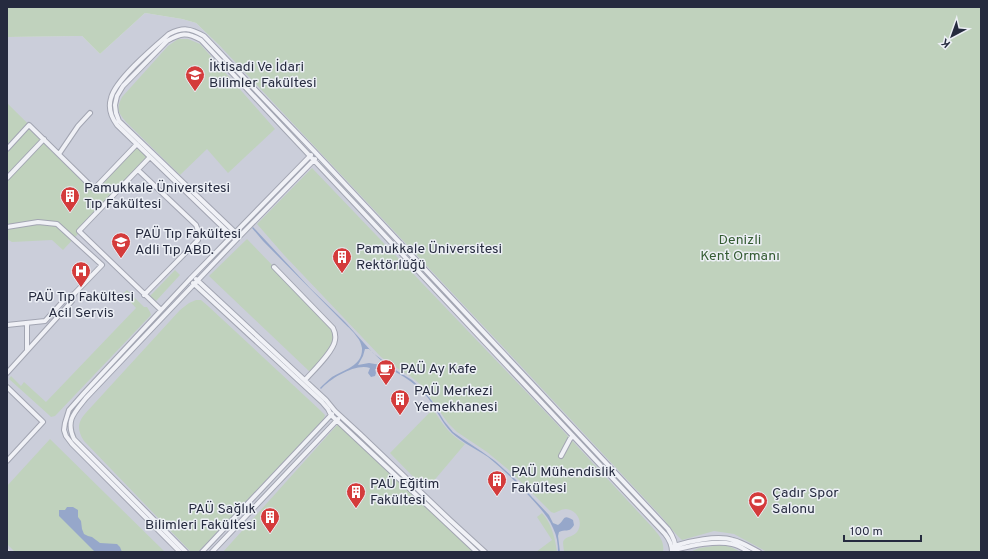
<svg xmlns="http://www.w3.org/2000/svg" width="988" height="559" font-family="Overpass,sans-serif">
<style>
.built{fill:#cbceda}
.green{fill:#c0d2bd}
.water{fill:#96a7ca;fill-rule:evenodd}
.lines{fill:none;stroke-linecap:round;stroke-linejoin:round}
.street-casing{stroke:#a2a5b2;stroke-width:6}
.street{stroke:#f0f1f6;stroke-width:4}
.labels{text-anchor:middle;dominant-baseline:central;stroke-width:3;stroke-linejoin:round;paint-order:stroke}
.poi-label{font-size:14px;fill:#262b3f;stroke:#eceff5;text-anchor:start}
.park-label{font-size:14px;fill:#345b32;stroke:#eceff5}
</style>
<rect width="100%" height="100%" fill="#dddfe8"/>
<!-- built -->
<path class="built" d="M145,13L182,19L196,23L221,47L981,541V552H11L7,547V37L82,36L100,54Z"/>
<!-- green -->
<path class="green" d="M7,7H981V552H767L734,534L714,531L682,540C674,533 667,523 660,515L520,365L221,47L196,23L182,19L145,13L100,54L82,36L7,37Z
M178,39H188L200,44L275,129L228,173L207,149L180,175L126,122C118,112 116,109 122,97L168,46Z
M7,103L94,189L137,144L150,157L63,250L52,240L12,242L7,239Z
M312,168L553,420L652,527C658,534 665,541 663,552H564C564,549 562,542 564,540C567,536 573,537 577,532C584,522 577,510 566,509C561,509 558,512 554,513L551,512L510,471L487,452L457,432L448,423L421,385L410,376L392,365L381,357L284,255L257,224Z
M247,239L333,328L336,335L332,349L310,372L209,276Z
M175,270L180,275L156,301L150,296Z
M127,290L144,307H147L150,312L151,315L55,416L51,417L49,415L9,379L11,376L21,386L24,382L46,402L136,308L123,294Z
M196,300H201L208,306L320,410L325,415L324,418L322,421L198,552H191L84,441C73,424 82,417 93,405L180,310L189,303Z
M433,409C443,425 449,434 465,444L426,490L390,453Z
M338,424L477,552H223Z
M50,439L165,552H15L7,544V486Z
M542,513C552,524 555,538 557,552H536L552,540L537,517Z
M722,545L731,547L741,552H690L699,548Z"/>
<!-- water -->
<path class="water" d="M253,227L310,288L345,322L373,353L394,369L412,380L424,391L432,401L444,421L453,432L463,439L481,451L495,461L515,479L549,515L553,523L558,525C565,521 562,513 573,520L574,525C569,534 566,528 559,532L558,536L560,552H558C558,544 557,536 553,528C548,516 539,507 530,497C517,483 503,469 488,457C476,449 463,443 452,433C442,423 437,410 428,398C419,386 390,363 375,369L376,373L375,376L371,377L368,373L370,368C356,363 331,378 321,389L320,388C324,384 328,380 332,377C344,370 363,366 362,348C361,344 360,340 357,337C354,332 348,327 344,323L263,241L252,228ZM365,349H369L387,366L369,363L358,365L363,356Z
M67,507H73L78,510V517L81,521L82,529L84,534L88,536L92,537L100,543L117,544L120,547L122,552H95L59,516V510H65Z"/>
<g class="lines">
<defs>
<path id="street" d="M7,149L29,125L94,189L137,144
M59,154L78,126L90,113
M150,157L79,231L161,310
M138,170L196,225L199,233L198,240L144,295
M7,178L44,139
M7,227L38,222L57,224L102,265L74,294L72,301L7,373
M239,236L119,121L116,113L115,105L117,96L123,86L167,41C181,33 187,32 201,40L665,534C669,539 672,545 672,552
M236,240L117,125C111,117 108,108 111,98C115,80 154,47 169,34C183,27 190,28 204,36L314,151L668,529C673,536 676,543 676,552
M274,267L333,328C335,332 336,335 335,340C334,351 313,371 305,380
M196,279L326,400L335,411L360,434L450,520L485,552
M193,283L322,402L328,409L331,415L477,552
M27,323V350
M7,325L45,321L67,297L74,294
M7,387L43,422L7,461
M561,456L570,439L573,436
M674,546C689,541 718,535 733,540C742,542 751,548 759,552
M674,550C691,546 715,540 732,544C738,545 744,549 749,552
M180,552L72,444L66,436L64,430L65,423L69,410L84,393L190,279L311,155
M186,552L74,439C65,420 75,412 86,398L236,240L315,159
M202,552L332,414
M212,552L338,419"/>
</defs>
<!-- street casing -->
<use href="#street" class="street-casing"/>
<!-- street -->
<use href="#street" class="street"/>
</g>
<!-- icons -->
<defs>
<symbol id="school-pin" viewBox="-11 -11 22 30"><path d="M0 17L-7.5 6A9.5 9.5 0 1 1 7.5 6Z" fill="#d43b3b" stroke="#eceff5"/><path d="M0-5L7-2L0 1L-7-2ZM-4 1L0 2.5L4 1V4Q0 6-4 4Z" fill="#fff"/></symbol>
<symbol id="building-pin" viewBox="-11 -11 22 30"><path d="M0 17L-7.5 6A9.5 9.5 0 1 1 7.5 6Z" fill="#d43b3b" stroke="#eceff5"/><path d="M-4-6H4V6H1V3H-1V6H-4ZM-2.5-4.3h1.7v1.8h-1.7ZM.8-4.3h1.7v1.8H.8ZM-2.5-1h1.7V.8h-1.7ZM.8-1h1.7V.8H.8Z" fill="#fff"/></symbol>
<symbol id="university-pin" viewBox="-11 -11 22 30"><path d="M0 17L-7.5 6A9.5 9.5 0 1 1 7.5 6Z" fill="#d43b3b" stroke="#eceff5"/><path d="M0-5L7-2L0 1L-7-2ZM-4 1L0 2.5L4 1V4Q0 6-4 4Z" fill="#fff"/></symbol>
<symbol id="hospital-pin" viewBox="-11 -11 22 30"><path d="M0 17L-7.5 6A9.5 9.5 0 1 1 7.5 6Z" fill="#d43b3b" stroke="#eceff5"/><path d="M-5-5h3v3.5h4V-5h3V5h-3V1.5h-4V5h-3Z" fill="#fff"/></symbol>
<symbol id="cafe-pin" viewBox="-11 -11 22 30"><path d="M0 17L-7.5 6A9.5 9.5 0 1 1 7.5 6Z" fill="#d43b3b" stroke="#eceff5"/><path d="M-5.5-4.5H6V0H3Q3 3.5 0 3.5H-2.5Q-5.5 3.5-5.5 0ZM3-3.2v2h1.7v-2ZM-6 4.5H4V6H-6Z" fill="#fff"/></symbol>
<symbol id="stadium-pin" viewBox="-11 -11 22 30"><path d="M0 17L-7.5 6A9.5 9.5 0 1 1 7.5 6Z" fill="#d43b3b" stroke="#eceff5"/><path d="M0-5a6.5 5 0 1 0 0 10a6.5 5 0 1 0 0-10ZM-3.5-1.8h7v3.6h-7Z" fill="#fff"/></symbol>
</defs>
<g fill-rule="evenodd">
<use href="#school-pin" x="184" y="64" width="22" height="30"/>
<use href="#building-pin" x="59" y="185" width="22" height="30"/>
<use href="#university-pin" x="110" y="231" width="22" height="30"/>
<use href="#building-pin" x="331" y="246" width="22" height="30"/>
<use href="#hospital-pin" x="70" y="260" width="22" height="30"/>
<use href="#cafe-pin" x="375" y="358" width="22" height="30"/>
<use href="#building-pin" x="389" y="388" width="22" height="30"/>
<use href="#building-pin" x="486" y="469" width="22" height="30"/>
<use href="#building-pin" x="345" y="481" width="22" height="30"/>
<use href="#stadium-pin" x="747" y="490" width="22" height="30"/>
<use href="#building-pin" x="259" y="506" width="22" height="30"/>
</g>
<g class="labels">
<!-- poi labels -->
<g class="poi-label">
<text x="209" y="67">İktisadi Ve İdari<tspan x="209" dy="16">Bilimler Fakültesi</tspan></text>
<text x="84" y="188">Pamukkale Üniversitesi<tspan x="84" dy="16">Tıp Fakültesi</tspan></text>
<text x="135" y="234">PAÜ Tıp Fakültesi<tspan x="135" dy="16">Adli Tıp ABD.</tspan></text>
<text x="356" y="249">Pamukkale Üniversitesi<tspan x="356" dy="16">Rektörlüğü</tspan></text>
<text x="81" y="297" text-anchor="middle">PAÜ Tıp Fakültesi<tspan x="81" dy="16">Acil Servis</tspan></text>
<text x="400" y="369">PAÜ Ay Kafe</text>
<text x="414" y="391">PAÜ Merkezi<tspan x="414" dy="16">Yemekhanesi</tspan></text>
<text x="511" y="472">PAÜ Mühendislik<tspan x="511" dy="16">Fakültesi</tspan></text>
<text x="370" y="484">PAÜ Eğitim<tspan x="370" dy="16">Fakültesi</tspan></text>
<text x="772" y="493">Çadır Spor<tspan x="772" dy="16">Salonu</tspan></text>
<text x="256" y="509" text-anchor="end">PAÜ Sağlık<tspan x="256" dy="16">Bilimleri Fakültesi</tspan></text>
</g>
<!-- park labels -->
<g class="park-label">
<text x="740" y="240">Denizli<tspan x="740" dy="16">Kent Ormanı</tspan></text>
</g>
</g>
<!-- border -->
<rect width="988" height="559" fill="none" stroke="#262b3f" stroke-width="16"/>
<!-- north arrow -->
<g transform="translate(952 36) rotate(221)" stroke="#eceff5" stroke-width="3" paint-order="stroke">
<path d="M0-3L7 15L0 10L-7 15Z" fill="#262b3f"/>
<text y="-6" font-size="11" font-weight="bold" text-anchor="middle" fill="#262b3f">K</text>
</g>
<!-- scale -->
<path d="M844 535v6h77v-6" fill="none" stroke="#262b3f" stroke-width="2"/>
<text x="850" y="535" font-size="12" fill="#262b3f" stroke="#eceff5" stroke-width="3" paint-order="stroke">100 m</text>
</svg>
